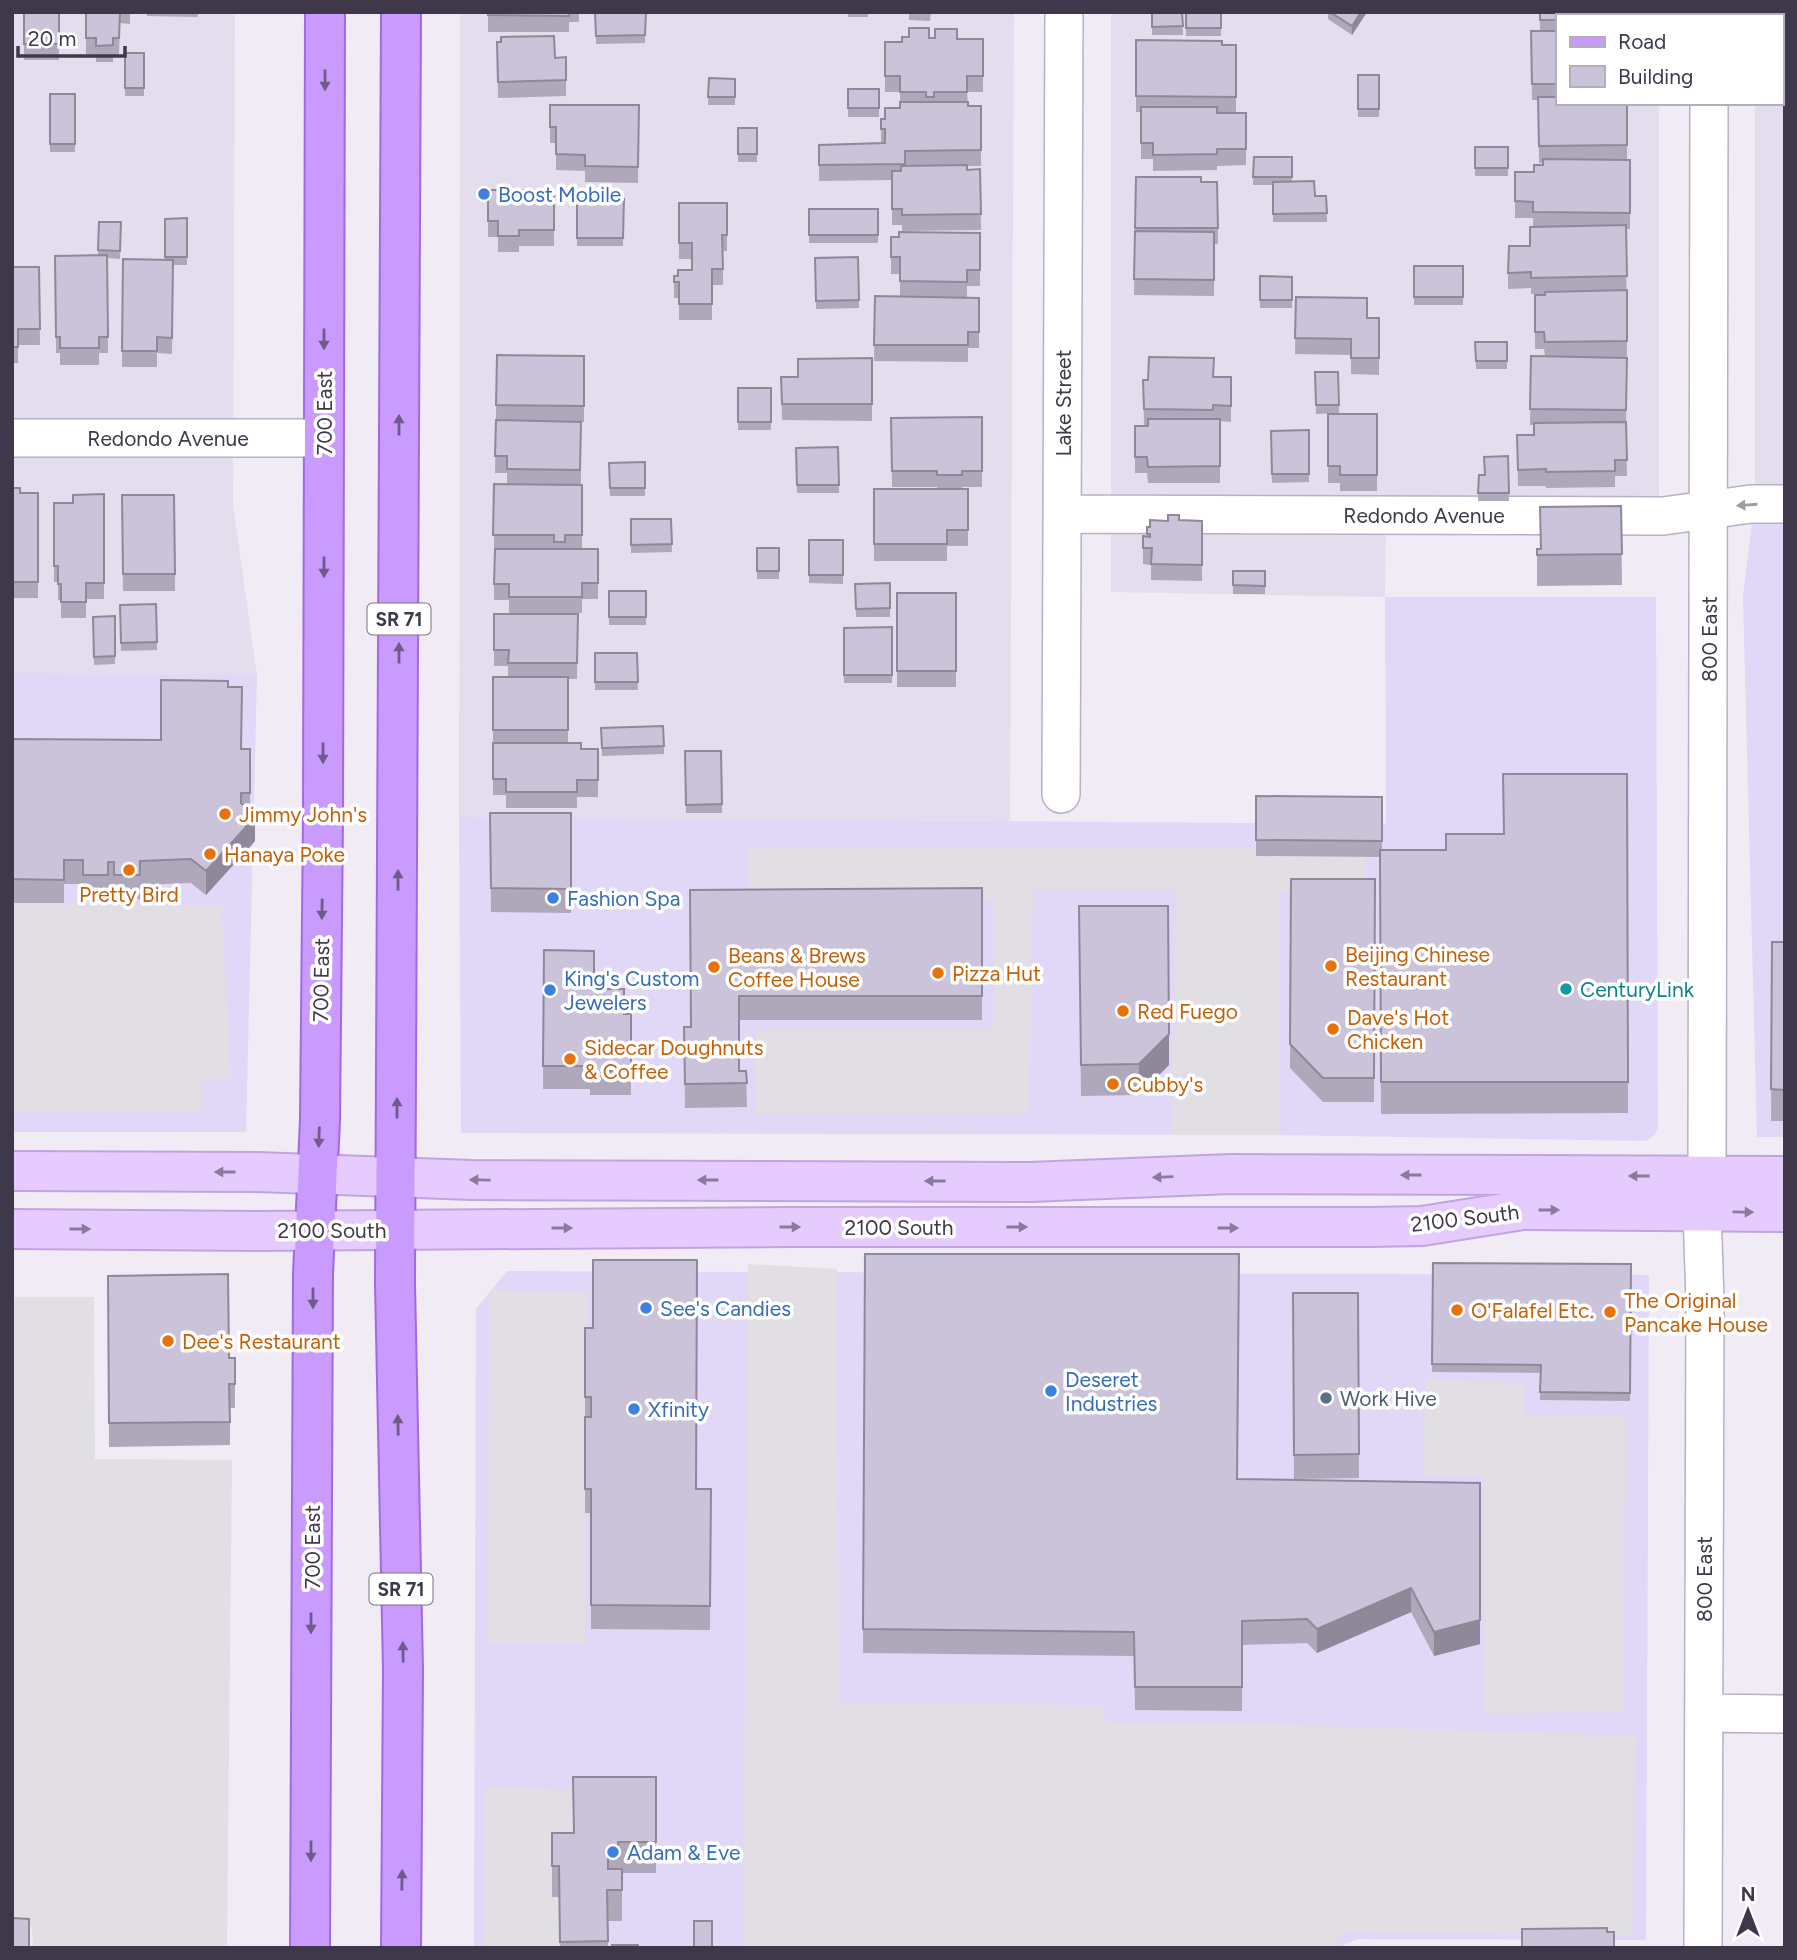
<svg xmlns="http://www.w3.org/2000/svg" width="1797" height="1960" font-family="Figtree,sans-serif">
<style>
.residential{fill:#e4dded}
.commercial{fill:#e1d7f7}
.parking{fill:#e1dfe4}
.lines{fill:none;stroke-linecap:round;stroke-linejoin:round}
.minor-casing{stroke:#b8b0c4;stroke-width:40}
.secondary-casing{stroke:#c2a3e1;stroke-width:42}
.primary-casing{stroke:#a169e5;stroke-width:42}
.minor{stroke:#fff;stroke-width:37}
.secondary{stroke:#e6cbff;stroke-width:38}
.primary{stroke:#c99bff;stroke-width:38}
.wall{fill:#afa8bb}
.shaded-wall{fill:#8e8899}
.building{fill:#cbc3da;stroke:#8e8899;stroke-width:2}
.oneway{fill:#6f5b89}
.oneway2{fill:#9f9ca4}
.oneway3{fill:#8a7a9b}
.shop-dot{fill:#3f7fe0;stroke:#fff;stroke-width:2.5}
.food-dot{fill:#e8710a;stroke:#fff;stroke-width:2.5}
.culture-dot{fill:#0f9aa8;stroke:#fff;stroke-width:2.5}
.service-dot{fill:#5c6f8a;stroke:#fff;stroke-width:2.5}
.labels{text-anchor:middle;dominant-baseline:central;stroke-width:7;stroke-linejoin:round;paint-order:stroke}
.shield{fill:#fff;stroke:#797480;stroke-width:2}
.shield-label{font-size:19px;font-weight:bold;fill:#3f384a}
.shop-label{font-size:21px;fill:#366cbe;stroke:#fff;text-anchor:start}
.street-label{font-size:21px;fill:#3f384a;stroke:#fff}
.food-label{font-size:21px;fill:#c56008;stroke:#fff;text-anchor:start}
.culture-label{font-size:21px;fill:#0d838f;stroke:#fff;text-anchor:start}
.service-label{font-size:21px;fill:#4e5e75;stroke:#fff;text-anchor:start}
</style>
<rect width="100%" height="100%" fill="#f0ebf5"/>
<!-- residential -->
<path class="residential" d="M12,12H235L233,505L257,674L12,673Z
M460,12H1014L1010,821L459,817Z
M1111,12H1659V16H1557V103H1659V507L1386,506L1385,597L1111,592Z
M1755,12H1785V497H1755V103H1781V16H1755Z"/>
<!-- commercial -->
<path class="commercial" d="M1755,497H1785V1137H1757L1743,596Z
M1385,597H1656L1658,1128L1654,1135L1646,1141L1279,1135L461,1133L459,817L1386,824Z
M12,673L257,674L246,1132H12Z
M507,1271L1649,1275L1646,1940L1357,1939L1338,1948H474L476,1309Z"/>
<!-- parking -->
<path class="parking" d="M749,847H1366V891H1279V1135H1171L1175,890L1033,889L1029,1113H755V1030H993V900H749Z
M12,903L221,906L231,1080L202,1081L201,1112L12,1111Z
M748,1264L837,1269L839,1703L1101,1705L1106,1723H1233L1635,1736L1632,1935L1347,1932L1330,1948H743Z
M489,1291L587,1292L586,1643H488Z
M12,1297H94L95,1459L232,1460L227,1948H33L32,1927L12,1926Z
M1426,1380L1523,1383L1524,1415H1625L1624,1712L1485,1713L1484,1476H1422Z
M485,1787L571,1790L573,1809L574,1864L559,1897L560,1948H484Z"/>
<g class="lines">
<defs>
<path id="minor" d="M1709,12V16
M12,438H324
M1063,514L1663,516L1751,504H1785
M1061,794L1064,12
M1707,1176L1709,103
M1702,1211L1705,1300L1703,1948
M1704,1713L1785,1714"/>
<path id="secondary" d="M12,1171L258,1172L471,1180L1030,1182L1231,1174L1785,1176
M12,1229L258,1231L793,1227H1371L1422,1226L1523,1210L1785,1212"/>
<path id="primary" d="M401,12L395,1284L403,1670L401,1948
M310,1948L313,1274L320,1120L323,817L325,12"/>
</defs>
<!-- minor casing -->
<use href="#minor" class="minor-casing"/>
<!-- secondary casing -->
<use href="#secondary" class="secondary-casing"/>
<!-- primary casing -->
<use href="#primary" class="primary-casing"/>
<!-- minor -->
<use href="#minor" class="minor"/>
<!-- secondary -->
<use href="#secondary" class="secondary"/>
<!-- primary -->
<use href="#primary" class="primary"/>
</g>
<!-- wall -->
<path class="wall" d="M24,12H59V60H24Z
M86,12H130V24L120,23L119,55H113V62H96V55L86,54Z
M147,12H198V17L147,16Z
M488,12H579V22H569V32H488Z
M595,12H646L645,43L596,44Z
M848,12H868V17H848Z
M909,12H931L930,21L909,20Z
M1152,12H1182L1183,35H1152Z
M1186,12H1221V36H1186Z
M1328,12H1367L1352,35L1328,19Z
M1540,12L1557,16V103H1627V160H1630V229H1626L1627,357L1613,358H1627L1626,426L1627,476H1615V487L1546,488V486H1518L1517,435H1534V425H1530L1531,356H1545L1544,349H1535V295H1545V294H1531V288L1508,289V273L1530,246L1533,227V218H1515V172H1534L1543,165V163H1539L1538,100H1532L1531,31H1540Z
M929,38L983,39V92H967L968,106H981V166H967V170L980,169L981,230L902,231V225H892V180L819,181V145L881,144V119H885L900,108V92H885V42H902Z
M1136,40L1236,45V113H1246V165L1217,166V170L1153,171V159H1141V112H1136Z
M497,42L555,58L566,57V96L498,98Z
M125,53H144V96H125Z
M1358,75H1379V117H1358Z
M709,78L735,79V105H708Z
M848,89H879V117H848Z
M50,94H75V152H50Z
M550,105H639L638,183L585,182V171L556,170V143H550Z
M738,128H757V162H738Z
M1475,147H1508V176H1475Z
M1254,157H1292V181L1315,196H1326L1327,222H1273V185H1253Z
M1136,177L1201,182H1217L1218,244H1214V296L1134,295Z
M488,190H554V246H519V252H498V237H488Z
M577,199H624L623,246H577Z
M679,203H727V251H723V285H712V320H679V298H674V276H678L692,270V259H679Z
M809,209H878V243H809Z
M187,218V265H173L172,354L157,353V367H122L123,259L165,260V219Z
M99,222H121L120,259L107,258L108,353H99V365H60V353H56L55,256L98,255Z
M980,233V286H967V297L979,298V348H968V362L874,361L875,296L900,297V274H891V237Z
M858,257L859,308L816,309L815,258Z
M1414,266H1463V305H1414Z
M12,267H39L40,345H18V363H12Z
M1260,276L1292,277V308H1260Z
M1296,297L1367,318H1379V375L1351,374V355L1295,354Z
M1475,342H1507V369H1476Z
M497,355L584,356V422H581V485H582V549H598V599H582V613H509V600H494V484H507V473H495Z
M872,358V421L782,420L781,377H798Z
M1315,372H1338L1339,413L1316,414Z
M1214,377H1231V422L1220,421V483H1148L1147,473H1135V426H1148L1144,425L1143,380Z
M738,388H771V430H738Z
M1328,414H1377V491H1340V483H1328Z
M982,417V487H962V489H968V546H947V561H874V489H937V487H892L891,418Z
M1309,430V482L1272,483L1271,431Z
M838,447L839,493H797L796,448Z
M1508,456L1509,501H1478L1479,475H1484Z
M645,462V496H610L609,463Z
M12,488L20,493H38V598H12Z
M104,494V599H86V618H61V600H58V582H54V503H73Z
M122,495H174L175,591H123Z
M1621,506L1622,585L1537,586V549H1541L1540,507Z
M631,519H671L672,552L631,553Z
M1179,520L1202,521V581L1151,580V565L1143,564V536H1147V527L1168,521Z
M809,540H843V584L809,583Z
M757,548H779V579H757Z
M1233,571H1265V594H1233Z
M890,583V617H856L855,584Z
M609,591H646V625H609Z
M897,593H956V687H897Z
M156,604L157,650L121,651L120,605Z
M494,614H578L577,679H568V743L581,749H598V797H577V808H506V795H493V677H508V666H494Z
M115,616V664L94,665L93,617Z
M892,627V683H844V628Z
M595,653H637L638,690H595Z
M228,687L242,749H250V812L255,841L206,895L191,883L140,885V899H114V886H108V899H83V884H64V903H12V739L161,740Z
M601,728L664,746V754L602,756Z
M685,751H721L722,813H686Z
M1627,774L1628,1113L1381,1114L1380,857L1256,856V796L1382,797V850H1446L1504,834Z
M490,813H571V913L491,912Z
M1291,879H1375L1374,1102H1323L1290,1068Z
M982,888V1020H739V1071H746L747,1107L685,1108L684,1027H691L690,890Z
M1079,906L1169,1065L1139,1095L1081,1096Z
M1772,942H1785V1121H1771Z
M544,950L594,989L624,1014H631V1095H590V1089H543Z
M865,1254L1237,1479L1480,1483V1644L1434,1656L1411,1612L1317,1653L1307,1643L1242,1645V1711L1135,1710L1134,1656L863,1653Z
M1433,1263L1631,1264L1630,1401L1540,1400L1541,1373L1432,1372Z
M108,1276L229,1358H235V1408H230V1445L109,1447Z
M1293,1293H1358L1359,1478L1294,1479Z
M585,1328L696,1489H711L710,1630L591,1629V1513H585Z
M656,1777V1873H622V1921H608V1948H560L559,1897H552V1833H574Z"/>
<!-- shaded-wall -->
<path class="shaded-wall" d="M1361,12H1367L1352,35V26Z
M255,817V841L206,895V871Z
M1169,1034V1065L1139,1095V1064Z
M1411,1588V1612L1317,1653V1629Z
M1480,1620V1644L1434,1656V1632Z"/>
<!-- building -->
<path class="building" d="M24,12H59V44H24Z
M86,12H120L119,38H113V45L96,46V38H86Z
M488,12H569V16L488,15Z
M595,12H646L645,35L596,36Z
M1152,12H1182L1183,26L1152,27Z
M1186,12H1221V28H1186Z
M1330,12H1361L1352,26Z
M1540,12H1626V16H1557V20H1540Z
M909,28H929V38H935V29H957V39H983V76H967V92H934V97H926V92H900V76H885V42H902V37H909Z
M1531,31H1557V84H1532Z
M554,36L555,58L566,57V80L498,82L497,42H501V37Z
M1136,40L1222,41V45H1236V97L1136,96Z
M125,53H144V88H125Z
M1358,75H1379V109H1358Z
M709,78L735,79V97H708Z
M848,89H879V108H848Z
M50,94H75V144H50Z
M1538,97H1557V103H1627V145L1539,146Z
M900,102H968V106H981V150L905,151V164L819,165V145L885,143V129H881V119H885V108H900Z
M550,105H639L638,167L585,166V155L556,154V127H550Z
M1141,107H1217V113H1246V149H1217V154L1153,155V143H1141Z
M738,128H757V154H738Z
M1475,147H1508V168H1475Z
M1254,157H1292V177H1253Z
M1543,159L1630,160V213L1533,212V202L1515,201V172H1534V165H1543Z
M967,165V170L980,169L981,214L902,215V209H892V171H901V166Z
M1136,177H1201V182H1217L1218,228H1135Z
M1314,181L1315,196H1326L1327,213L1273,214V182Z
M488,190H554V230H519V236H498V221H488Z
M577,199H624L623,238H577Z
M679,203H727V235H722L723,269H712V304H679V282H674V276H678V270H692V243H679Z
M809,209H878V235H809Z
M187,218V257H165V219Z
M99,222H121L120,251L98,250Z
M1626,225L1627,276L1531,278V272L1508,273L1509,246H1530V227Z
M1135,231L1214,232V280L1134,279Z
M899,232L980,233V270H967V282L900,281V257H891V237H899Z
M107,255L108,337H99V348H60V337H56L55,256Z
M858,257L859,300L816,301L815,258Z
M123,259L173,260L172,338L157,337V351H122Z
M1414,266H1463V297H1414Z
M12,267H39L40,329H18V347H12Z
M1260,276L1292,277V300H1260Z
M1627,290V341L1545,342L1544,332H1535V295H1545V292Z
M875,296L979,298V332H968V345H874Z
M1296,297L1367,298V318H1379V358H1351V339L1295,338Z
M1784,317H1785V362Z
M1475,342H1507V361H1476Z
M497,355L584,356V406L496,405Z
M1531,356L1627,358L1626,410L1530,409Z
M1149,357L1214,358L1213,377H1231V406L1213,405V410L1144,409L1143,380H1148Z
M872,358V404H782L781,377H798V359Z
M1315,372H1338L1339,405H1316Z
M738,388H771V422H738Z
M1328,414H1377V475H1340V466H1328Z
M982,417V471H962V475H937V471H892L891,418Z
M1148,419H1220V466L1148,467L1147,457H1135V426H1148Z
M496,420L581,422L580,470L507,469V456H495Z
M1626,422L1627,460H1615V471L1546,472V469L1518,470L1517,435H1534V423Z
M1309,430V474H1272L1271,431Z
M838,447L839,485H797L796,448Z
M1508,456L1509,493H1478L1479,475H1485L1484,457Z
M645,462V488H610L609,463Z
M494,484L582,485V535H565V542H554V535H493Z
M12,488H20V493H38V582H12Z
M874,489H968V530H947V544H874Z
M104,494V583H86V602H61V584H58V566H54V503H73V495Z
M122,495H174L175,574H123Z
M1621,506L1622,554L1537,555V549H1541L1540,507Z
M1168,515H1179V520L1202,521V565L1151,564L1152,548H1143V536L1150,537V534H1147V527H1150V520L1168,521Z
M631,519H671L672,544L631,545Z
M809,540H843V575H809Z
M757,548H779V571H757Z
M495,549H598V583H582V597H509V584H494Z
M1233,571H1265V586L1233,585Z
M890,583V608L856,609L855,584Z
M609,591H646V617H609Z
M897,593H956V671H897Z
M156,604L157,642L121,643L120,605Z
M494,614H578L577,663H508L509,650H494Z
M115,616V656L94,657L93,617Z
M892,627V675H844V628Z
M595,653H637L638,682H595Z
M493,677H568V730H493Z
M161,680L228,681V687H242L241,749H250V793H241V803L255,817L206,871L191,859L140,861V875H114V862H108V875H83V860H64V880L12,879V739L161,740Z
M663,726L664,746L602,748L601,728Z
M493,743H581V749H598V780H577V792H506V779H493Z
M685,751H721L722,804L686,805Z
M1503,774H1627L1628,1082H1381L1380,850H1446V834H1504Z
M1256,796L1382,797V841L1256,840Z
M490,813H571V889L491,888Z
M1291,879H1375L1374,1078H1323L1290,1044Z
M982,888V996H739V1071H746L747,1083L685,1084L684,1027H691L690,890Z
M1079,906H1168L1169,1034L1139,1064L1081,1065Z
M1772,942H1785V1090L1771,1089Z
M544,950L594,951V989H624V1014H631V1071H590V1066H543Z
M865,1254H1239L1237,1479L1480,1483V1620L1434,1632L1411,1588L1317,1629L1307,1619L1242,1621V1687H1135L1134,1632L863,1629Z
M593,1260H697L696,1489H711L710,1606L591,1605V1489H585V1417H591V1397H585V1328H593Z
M1433,1263L1631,1264L1630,1393L1540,1392L1541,1365L1432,1364Z
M228,1274L229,1358H235V1384H229L230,1422L109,1423L108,1276Z
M1293,1293H1358L1359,1454L1294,1455Z
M573,1777H656V1842H618V1858H608V1869H622V1890H607L608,1941L560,1942L559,1866H552V1833H574Z
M12,1918L29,1919V1948H12Z
M694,1921H712V1948H694Z
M1607,1928V1932H1614V1948H1522V1929Z
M612,1945H638V1948H612Z"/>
<!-- one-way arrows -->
<defs><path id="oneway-solid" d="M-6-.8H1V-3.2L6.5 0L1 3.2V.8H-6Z" transform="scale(1.75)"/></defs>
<g class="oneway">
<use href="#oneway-solid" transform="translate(325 80) rotate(90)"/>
<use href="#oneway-solid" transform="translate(324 339) rotate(90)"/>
<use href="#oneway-solid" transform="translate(399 425) rotate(-90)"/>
<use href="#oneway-solid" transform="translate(324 567) rotate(90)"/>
<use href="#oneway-solid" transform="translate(399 653) rotate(-90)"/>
<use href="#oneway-solid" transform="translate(323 753) rotate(90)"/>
<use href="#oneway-solid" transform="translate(398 880) rotate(-90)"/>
<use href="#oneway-solid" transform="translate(322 909) rotate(91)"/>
<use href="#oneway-solid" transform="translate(397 1108) rotate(-90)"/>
<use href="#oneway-solid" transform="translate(319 1137) rotate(92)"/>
<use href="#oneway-solid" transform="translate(313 1298) rotate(90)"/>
<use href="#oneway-solid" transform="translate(398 1425) rotate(-91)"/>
<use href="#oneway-solid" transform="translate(311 1623) rotate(90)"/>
<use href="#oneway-solid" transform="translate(403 1652) rotate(-91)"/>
<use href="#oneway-solid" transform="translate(311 1851) rotate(90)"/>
<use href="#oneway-solid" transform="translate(402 1880) rotate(-89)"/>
</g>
<use class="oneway2" href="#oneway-solid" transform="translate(1747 505) rotate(176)"/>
<g class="oneway3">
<use href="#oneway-solid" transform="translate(225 1172) rotate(-180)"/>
<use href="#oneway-solid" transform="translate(1411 1175) rotate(-180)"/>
<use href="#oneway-solid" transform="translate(1639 1176) rotate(-180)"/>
<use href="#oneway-solid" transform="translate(1163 1177) rotate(178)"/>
<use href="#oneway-solid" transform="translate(480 1180) rotate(-179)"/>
<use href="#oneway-solid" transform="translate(708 1180) rotate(180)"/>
<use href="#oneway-solid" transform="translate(935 1181) rotate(-180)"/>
<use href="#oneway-solid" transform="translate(1549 1210)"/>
<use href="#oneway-solid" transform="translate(1743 1212) rotate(1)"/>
<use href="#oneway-solid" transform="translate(790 1227)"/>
<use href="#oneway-solid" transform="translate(1017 1227)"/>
<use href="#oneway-solid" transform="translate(562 1228)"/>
<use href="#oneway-solid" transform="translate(1228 1228)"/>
<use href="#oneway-solid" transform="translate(80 1229)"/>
</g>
<!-- markers -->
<g class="shop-dot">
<circle cx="484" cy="194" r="7"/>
<circle cx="553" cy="898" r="7"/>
<circle cx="550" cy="990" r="7"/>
<circle cx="646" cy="1308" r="7"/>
<circle cx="1051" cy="1391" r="7"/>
<circle cx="634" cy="1409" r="7"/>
<circle cx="613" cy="1852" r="7"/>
</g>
<g class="food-dot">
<circle cx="225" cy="814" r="7"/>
<circle cx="210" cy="854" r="7"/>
<circle cx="129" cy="870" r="7"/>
<circle cx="1331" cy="966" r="7"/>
<circle cx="714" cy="967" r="7"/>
<circle cx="938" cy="973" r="7"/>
<circle cx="1123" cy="1011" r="7"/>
<circle cx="1333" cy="1029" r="7"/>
<circle cx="570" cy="1059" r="7"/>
<circle cx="1113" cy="1084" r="7"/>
<circle cx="1457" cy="1310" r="7"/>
<circle cx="1610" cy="1312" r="7"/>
<circle cx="168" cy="1341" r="7"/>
</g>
<circle class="culture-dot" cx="1566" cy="989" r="7"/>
<circle class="service-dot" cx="1326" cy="1398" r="7"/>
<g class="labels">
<!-- shield labels -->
<g class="shield">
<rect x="367.5" y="603.5" width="63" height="31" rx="5"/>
<rect x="369.5" y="1573.5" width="63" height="31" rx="5"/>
</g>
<g class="shield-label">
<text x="399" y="619">SR 71</text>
<text x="401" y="1589">SR 71</text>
</g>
<!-- shop labels -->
<g class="shop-label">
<text x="498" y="194">Boost Mobile</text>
<text x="567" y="898">Fashion Spa</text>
<text x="564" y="978">King's Custom<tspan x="564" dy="24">Jewelers</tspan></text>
<text x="660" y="1308">See's Candies</text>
<text x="1065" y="1379">Deseret<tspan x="1065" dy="24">Industries</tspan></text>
<text x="648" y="1409">Xfinity</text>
<text x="627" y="1852">Adam &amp; Eve</text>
</g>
<!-- street labels -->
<g class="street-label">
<text transform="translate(1063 403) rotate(-90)">Lake Street</text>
<text transform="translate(324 413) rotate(-90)">700 East</text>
<text x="168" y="438">Redondo Avenue</text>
<text x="1424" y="515">Redondo Avenue</text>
<text transform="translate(1709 639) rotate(-90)">800 East</text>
<text transform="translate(321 980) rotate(-89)">700 East</text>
<text transform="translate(1465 1218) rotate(-7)">2100 South</text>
<text x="899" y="1227">2100 South</text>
<text x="332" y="1230">2100 South</text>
<text transform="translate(312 1547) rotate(-90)">700 East</text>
<text transform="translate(1704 1579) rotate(-90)">800 East</text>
</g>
<!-- food labels -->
<g class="food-label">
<text x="239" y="814">Jimmy John's</text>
<text x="224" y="854">Hanaya Poke</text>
<text x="129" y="894" text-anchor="middle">Pretty Bird</text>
<text x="1345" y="954">Beijing Chinese<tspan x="1345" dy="24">Restaurant</tspan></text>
<text x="728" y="955">Beans &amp; Brews<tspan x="728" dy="24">Coffee House</tspan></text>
<text x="952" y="973">Pizza Hut</text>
<text x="1137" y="1011">Red Fuego</text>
<text x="1347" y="1017">Dave's Hot<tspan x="1347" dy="24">Chicken</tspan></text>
<text x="584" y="1047">Sidecar Doughnuts<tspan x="584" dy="24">&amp; Coffee</tspan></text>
<text x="1127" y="1084">Cubby's</text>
<text x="1624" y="1300">The Original<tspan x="1624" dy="24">Pancake House</tspan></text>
<text x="1471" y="1310">O'Falafel Etc.</text>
<text x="182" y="1341">Dee's Restaurant</text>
</g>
<!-- culture labels -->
<g class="culture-label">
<text x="1580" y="989">CenturyLink</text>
</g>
<!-- service labels -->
<g class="service-label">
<text x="1340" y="1398">Work Hive</text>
</g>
</g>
<!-- border -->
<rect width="1797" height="1960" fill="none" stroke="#3f384a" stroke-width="28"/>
<!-- legend -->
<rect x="1556" y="14" width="228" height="91" fill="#ffffff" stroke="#b2afb7" stroke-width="2"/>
<rect x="1570" y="37" width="35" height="10" fill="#c99bff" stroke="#b2afb7" stroke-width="2"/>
<text x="1618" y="49" font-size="21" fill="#3f384a">Road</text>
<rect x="1570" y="66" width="35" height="21" fill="#cbc3da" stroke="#b2afb7" stroke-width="2"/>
<text x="1618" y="84" font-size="21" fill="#3f384a">Building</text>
<!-- north arrow -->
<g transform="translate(1748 1911)" stroke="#ffffff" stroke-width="5" paint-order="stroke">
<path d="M0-5L12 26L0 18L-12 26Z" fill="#3f384a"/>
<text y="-10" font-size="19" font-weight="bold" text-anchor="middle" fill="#3f384a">N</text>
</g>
<!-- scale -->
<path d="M18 46v10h107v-10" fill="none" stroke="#3f384a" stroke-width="3.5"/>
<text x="28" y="46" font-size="21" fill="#3f384a" stroke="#ffffff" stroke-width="5" paint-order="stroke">20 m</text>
</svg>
